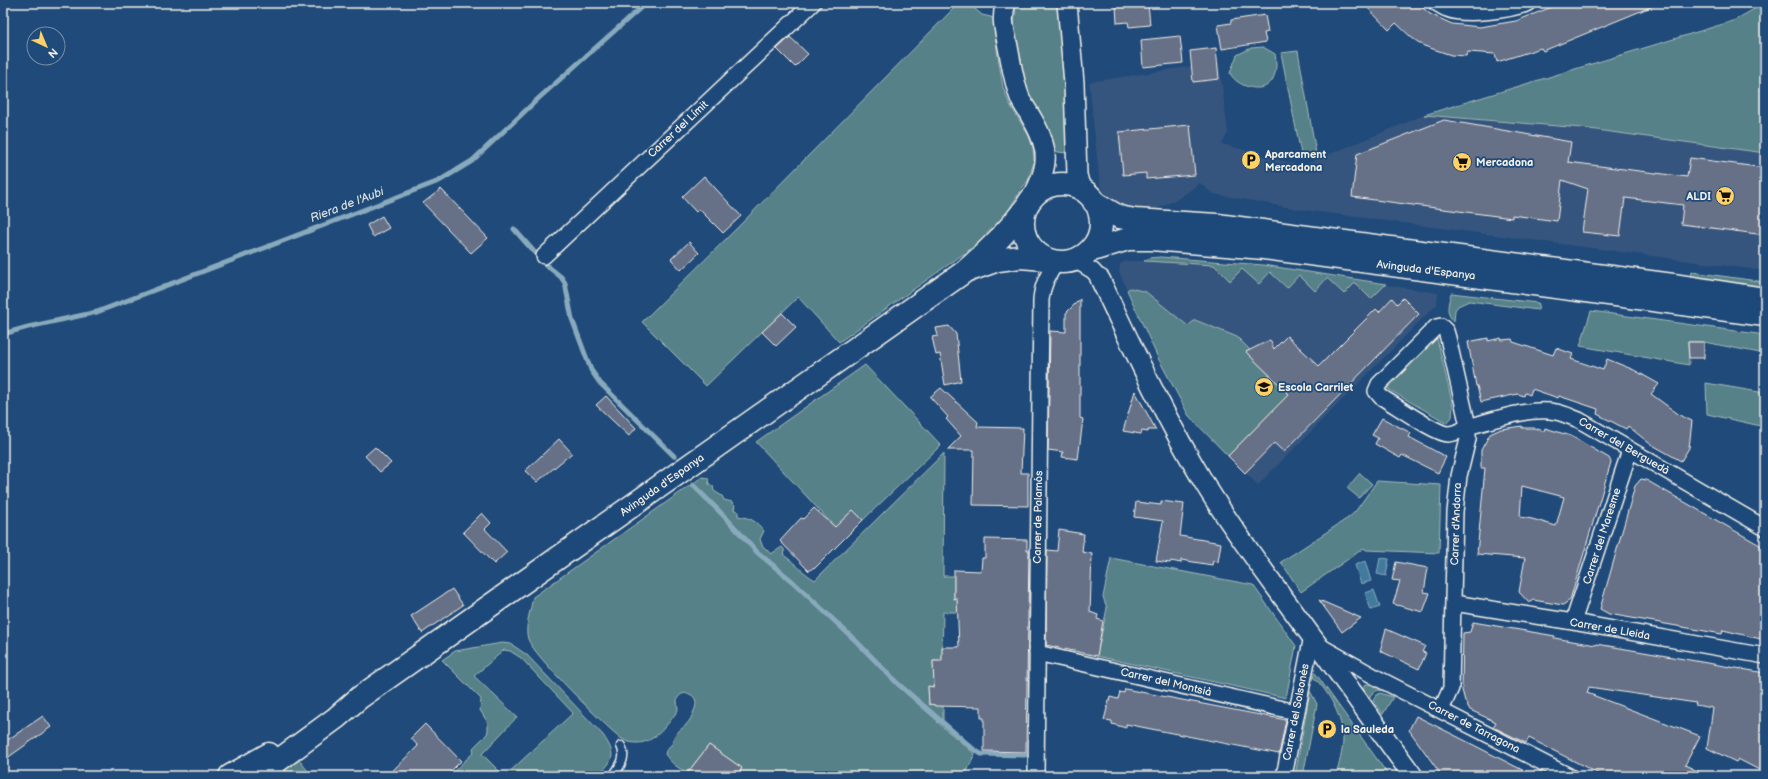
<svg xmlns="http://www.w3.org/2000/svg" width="1768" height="779" font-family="'Balsamiq Sans',sans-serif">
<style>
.built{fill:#34557e}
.green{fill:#578188;stroke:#a6b9b8}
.water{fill:#427a9e;stroke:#89aabc}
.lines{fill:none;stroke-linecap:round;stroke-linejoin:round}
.stream{stroke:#89aabc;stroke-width:5}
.building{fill:#666f87;stroke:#f4f1e8;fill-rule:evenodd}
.service-casing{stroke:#f4f1e8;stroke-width:11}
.minor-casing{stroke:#f4f1e8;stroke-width:18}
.tertiary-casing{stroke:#f4f1e8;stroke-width:22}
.secondary-casing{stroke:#f4f1e8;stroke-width:25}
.service{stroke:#1f4a7a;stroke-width:8}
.minor{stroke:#1f4a7a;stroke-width:15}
.tertiary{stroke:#1f4a7a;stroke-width:19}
.secondary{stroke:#1f4a7a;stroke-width:22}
.labels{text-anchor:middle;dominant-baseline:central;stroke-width:3.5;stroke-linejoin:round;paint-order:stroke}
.street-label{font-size:11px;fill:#f4f1e8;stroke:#1f4a7a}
.poi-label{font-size:11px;font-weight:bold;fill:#f4f1e8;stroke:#1f4a7a;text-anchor:start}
.water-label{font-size:12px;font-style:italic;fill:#d9dfdd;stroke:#1f4a7a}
</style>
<rect width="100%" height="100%" fill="#1f4a7a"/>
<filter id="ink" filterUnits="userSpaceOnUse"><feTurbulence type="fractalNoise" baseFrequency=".025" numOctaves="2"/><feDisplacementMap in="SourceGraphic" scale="8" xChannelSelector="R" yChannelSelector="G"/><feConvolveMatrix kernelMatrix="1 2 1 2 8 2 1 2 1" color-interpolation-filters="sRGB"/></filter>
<g filter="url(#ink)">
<!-- built -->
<path class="built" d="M1219,62L1228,133L1222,144L1301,166L1424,115L1582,128L1765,153V271L1304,210L1213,194L1200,183L1181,197L1155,210L1144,212L1133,210L1113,202L1106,195L1100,185L1089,82Z
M1161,257L1263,265L1438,293L1437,304L1258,485L1189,416L1158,358L1119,272L1120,264L1126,261H1144L1149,258Z"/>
<!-- green -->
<path class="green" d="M959,3H975V9L982,15L991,17L995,21L997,50L1003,87L1009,103L1029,136L1033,148L1034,162L1028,181L1022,188L1005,216L991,233L979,243L839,342L798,297L706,386L642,322L736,229Z
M1015,3H1057L1066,86V153L1051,151L1031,107L1022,79L1014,22L1016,11L1012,9Z
M1765,3V153L1582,128L1424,115L1733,21Z
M1263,47L1275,54C1277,64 1277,80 1266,86C1254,92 1235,84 1230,73L1237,55L1251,48Z
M1298,51L1316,153L1302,159L1281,53Z
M1161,257L1263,265L1386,284L1371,299L1355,283L1344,294L1327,278L1315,291L1299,275L1287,288L1270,272L1259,284L1242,269L1230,281L1214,265L1144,261L1149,258Z
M1692,272L1765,282V290L1690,279Z
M1130,288L1146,292L1188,326L1195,320L1237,337L1250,350L1246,352L1289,394L1228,456L1189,416L1158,358L1127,290Z
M1451,293L1538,303L1539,304L1538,310L1469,301L1458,306L1455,310L1454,322C1445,312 1448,305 1451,293Z
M1591,311L1765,335V354L1704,342H1688L1689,365L1580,346Z
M1437,338L1453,406L1452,417L1447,423L1386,388Z
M865,365L941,445L863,520L853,510L835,527L756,442Z
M1706,383L1765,393V427L1707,414Z
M944,453L943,576H954V598H963L962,612H943L942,661H933L934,687H928L929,704L943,706V722H937L975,754L965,776H737L742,768L709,745L688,772C678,769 671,763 665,754C666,749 669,747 672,744C674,741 673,738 675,735C678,731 683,728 686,725C690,721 692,716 694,711C703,692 678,688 677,701C677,704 678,707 678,710C668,724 655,743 637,743C631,743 627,742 622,739C607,728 532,654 528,639C524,627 531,610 533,597L702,477L708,478L709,484L713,486L714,491L722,496L724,500L732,502L735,505L734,510L738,511V516C751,518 756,521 764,531L760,539L762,545L771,554L782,547L784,549L785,556C796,564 803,573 815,580Z
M1360,473L1372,484L1359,498L1347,488Z
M1377,481L1441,485L1439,553L1366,550L1364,548L1301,592L1281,562L1348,518L1355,512Z
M1111,558L1253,585L1296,646L1286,698L1097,656L1107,608L1103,597Z
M502,643L511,644L527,655L603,735C617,756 614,759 598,776H505L573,713L521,658L510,651L504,650L474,676L517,717L482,754L504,776H449L474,752L473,748L487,734L488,730V723L480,710L481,699L442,660L455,651Z
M1313,672L1316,674L1389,776H1336C1339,764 1343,751 1343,739C1343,718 1329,691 1313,677Z
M1366,684L1374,685L1389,692C1382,691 1377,687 1370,696V701L1362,689Z
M1310,691L1317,704L1303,776H1295Z
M1380,693L1393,697L1383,714L1373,700L1375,696Z
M299,760L312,776H277Z"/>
<!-- water -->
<path class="water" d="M1380,558L1389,559L1386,576L1377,574Z
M1365,561L1371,581L1361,584L1355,565Z
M1374,590L1380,607L1371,610L1365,593Z"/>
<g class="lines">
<!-- stream -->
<path class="stream" d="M514,229L535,253
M545,264L561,277L565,283L572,319L591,370L600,383L674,456
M3,334L28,327L97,312L439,181L472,161L540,97L646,3
M693,485L727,519L757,552L792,581L857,642L897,683L972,748L981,754L1025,755"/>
</g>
<!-- building -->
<path class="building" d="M1120,3H1148L1150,25L1129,27L1128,22L1117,23L1116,6H1120Z
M1363,3H1417L1430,14L1452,24L1480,27L1516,21L1562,3L1658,4L1543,51L1541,48L1497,62L1495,54L1468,52L1466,56L1451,55L1424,46L1412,38L1396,23L1389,30Z
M1265,15L1268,32L1264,33L1266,42L1222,49L1218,25L1231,23V20Z
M1180,36L1183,63L1143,67L1141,40Z
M790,37L808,54L795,67L777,49Z
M1216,48L1219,79L1193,82L1190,51Z
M1444,120L1571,142L1568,162L1687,177L1690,158L1765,168V235L1681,224L1683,205L1625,198L1620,236L1582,232L1588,189L1562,180L1557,221L1512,215V218L1352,197L1357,154Z
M1190,125L1195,175L1146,179V173L1123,175L1119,132Z
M704,176L741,216L723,233L699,209L696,212L682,197Z
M441,189L488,238L471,253L423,203Z
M382,216L389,228L373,237L367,225Z
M689,242L699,253L681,270L671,259Z
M1392,298L1397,304L1403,298L1419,314L1284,452L1274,443L1245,473L1228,456L1289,394L1246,352L1270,340L1274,349L1287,336L1319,366L1376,309L1379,312Z
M1080,299V418L1083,419L1078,459L1062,457L1063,452L1048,450L1050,331L1066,332V313Z
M782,313L796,327L776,346L762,332Z
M949,326L956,334L961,381L945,385L940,354L936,355L932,337L938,336L936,328Z
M1488,338V341L1501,338L1502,340L1512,339L1513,342L1553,355L1556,348L1573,354L1571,359L1603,370L1607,359L1634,370L1659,384L1651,394L1681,416L1692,421L1689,448L1681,461L1649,443L1628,426L1626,429L1597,414L1598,409L1559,396L1558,398L1532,389L1530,395L1525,393L1524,396L1518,394L1481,402L1477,386H1476L1468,342Z
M1688,342H1704V358H1689Z
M941,388L978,422L977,427L1023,428L1021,473H1028V506L973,505L974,450H947L961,436L946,419L948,417L930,397Z
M1135,391L1156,430H1148V432L1142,431L1141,434L1123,431Z
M606,396L636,428L629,436L596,405Z
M1382,418L1411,433L1409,437L1446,457L1438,473L1402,455L1400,458L1375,444L1378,438L1372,435Z
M1522,426V428H1534L1544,431L1545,428L1571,436L1609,458L1611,462L1570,600L1563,605L1533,600L1529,603L1519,592L1525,558L1477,554L1485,468H1481V450L1490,434L1501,429ZM1522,486L1564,497L1556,526L1532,519L1520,517Z
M559,439L572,453L537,482L525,471Z
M375,447L391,463L380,472L365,456Z
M1641,479L1646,480L1765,548V640L1723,630L1722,634L1609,614L1600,609L1635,486Z
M1161,501L1184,504L1180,536L1221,543L1218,562L1213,561L1212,565L1181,560V563L1171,561L1170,563L1156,561L1163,521L1134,517L1136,502L1161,505Z
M814,508L835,527L853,510L863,520L815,568L814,567L809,571L780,541L801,518L803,519Z
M482,513L491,523L485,529L507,552L494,564L463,532Z
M1059,530L1084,534L1082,552L1092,554L1090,612L1098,615L1097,619L1103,621L1097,656L1046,645L1047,550L1057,551Z
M985,539L1027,540V550H1029L1026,752L984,751V718H981V707L935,706V705L929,704L928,686L934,687L933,661H942V647H959L957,598L954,599V570L981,571L982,558H985Z
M1396,562L1428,568L1424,592L1430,593L1423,612L1393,604L1400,581L1392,580Z
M452,589L463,605L422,633L411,616Z
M1319,600L1361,618L1342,632Z
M1473,622L1555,636L1554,638L1596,645L1597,644L1765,673V773L1738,759L1736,762L1707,748L1713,708L1695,705L1696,703L1589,687L1587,693L1700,736L1685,765L1708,776H1603L1529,738L1526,743L1493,727L1496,722L1470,710L1465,701L1462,690L1463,633L1470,632Z
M1386,629L1425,646L1422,652L1426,653L1419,669L1380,651Z
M1125,689L1286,720L1279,754L1126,724V728L1112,724V721L1104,720L1110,697L1118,699L1120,692L1124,693Z
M43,716L51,727L3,761V743Z
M1416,716L1458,737L1534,776H1442L1409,730Z
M425,724L461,761L446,776H387L418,746L411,738Z
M709,745L742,768L737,776H685Z"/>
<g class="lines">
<defs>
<path id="service" d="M613,776C620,766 627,758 621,746"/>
<path id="minor" d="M1436,3C1440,5 1443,8 1447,9C1465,17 1511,10 1529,3
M544,256L813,3
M1075,260L1093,271L1100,279
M1454,603L1573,622L1765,656
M1573,622L1630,450
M1320,646L1379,679L1569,776
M1037,653L1296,712
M1441,710L1451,688L1455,512L1459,476L1468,439V426L1448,338L1446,331L1441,326L1436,327L1379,384L1376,391L1381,397C1394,404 1436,434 1448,434C1457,434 1464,428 1471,426C1496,419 1531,407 1556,412C1563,413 1571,417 1579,420L1765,528
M1036,776L1041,300C1042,285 1048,274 1057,262
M1284,776L1312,636"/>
<path id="tertiary" d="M1006,3C1001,17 1004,28 1007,42C1011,61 1013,80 1020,98C1023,105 1028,111 1031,117C1051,150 1049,167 1031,200
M1067,3L1074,83L1077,175L1081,190
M1100,279C1133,349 1166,420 1206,486C1238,538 1276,587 1312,637C1346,683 1379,730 1413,776"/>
<path id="secondary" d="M1023 223a39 39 0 1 1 78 0a39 39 0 1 1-78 0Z
M1094,202L1119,217L1135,220L1217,225L1673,285L1765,299
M1089,251L1128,239H1151L1264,248L1765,315
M973,269L998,260L1020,257L1045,259
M230,776L269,754
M257,776L336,718L359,698L964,272C987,252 1008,232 1026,207"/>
</defs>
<!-- service casing -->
<use href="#service" class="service-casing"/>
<!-- minor casing -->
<use href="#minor" class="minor-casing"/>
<!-- tertiary casing -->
<use href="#tertiary" class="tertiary-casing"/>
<!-- secondary casing -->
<use href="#secondary" class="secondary-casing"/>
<!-- service -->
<use href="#service" class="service"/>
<!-- minor -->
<use href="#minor" class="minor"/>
<!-- tertiary -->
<use href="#tertiary" class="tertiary"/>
<!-- secondary -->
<use href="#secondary" class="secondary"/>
</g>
</g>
<!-- icons -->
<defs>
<symbol id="parking-disc" viewBox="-11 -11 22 22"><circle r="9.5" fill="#ffd166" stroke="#1f4a7a"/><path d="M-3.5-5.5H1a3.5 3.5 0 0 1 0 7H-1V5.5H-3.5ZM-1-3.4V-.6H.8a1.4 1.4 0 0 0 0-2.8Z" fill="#111"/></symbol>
<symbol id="supermarket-disc" viewBox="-11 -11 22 22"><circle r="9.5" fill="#ffd166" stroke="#1f4a7a"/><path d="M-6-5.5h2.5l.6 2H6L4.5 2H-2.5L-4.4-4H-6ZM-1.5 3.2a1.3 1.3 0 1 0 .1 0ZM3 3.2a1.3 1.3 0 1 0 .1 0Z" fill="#111"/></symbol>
<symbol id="school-disc" viewBox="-11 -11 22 22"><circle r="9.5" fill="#ffd166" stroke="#1f4a7a"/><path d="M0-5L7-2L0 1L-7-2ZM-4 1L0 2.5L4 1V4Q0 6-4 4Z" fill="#111"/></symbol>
</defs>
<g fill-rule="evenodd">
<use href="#parking-disc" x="1240" y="149" width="22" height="22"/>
<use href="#supermarket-disc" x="1451" y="151" width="22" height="22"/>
<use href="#supermarket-disc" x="1714" y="185" width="22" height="22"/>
<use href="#school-disc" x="1253" y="376" width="22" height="22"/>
<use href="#parking-disc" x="1316" y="718" width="22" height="22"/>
</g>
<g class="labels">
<!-- street labels -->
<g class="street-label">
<text transform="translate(678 129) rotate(-43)">Carrer del Límit</text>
<text transform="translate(1426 270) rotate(7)">Avinguda d'Espanya</text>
<text transform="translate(1624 446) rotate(30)">Carrer del Berguedà</text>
<text transform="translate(662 485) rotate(-35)">Avinguda d'Espanya</text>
<text transform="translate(1038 517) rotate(-89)">Carrer de Palamós</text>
<text transform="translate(1456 524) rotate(-88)">Carrer d'Andorra</text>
<text transform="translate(1602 536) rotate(-72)">Carrer del Maresme</text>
<text transform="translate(1610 629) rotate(10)">Carrer de Lleida</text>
<text transform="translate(1166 682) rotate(13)">Carrer del Montsià</text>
<text transform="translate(1296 712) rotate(-79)">Carrer del Solsonès</text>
<text transform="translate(1474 727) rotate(27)">Carrer de Tarragona</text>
</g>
<!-- poi labels -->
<g class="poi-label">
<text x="1265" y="154">Aparcament<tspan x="1265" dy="13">Mercadona</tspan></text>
<text x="1476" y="162">Mercadona</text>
<text x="1711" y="196" text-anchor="end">ALDI</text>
<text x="1278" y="387">Escola Carrilet</text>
<text x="1341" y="729">la Sauleda</text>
</g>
<!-- water labels -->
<g class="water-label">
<text transform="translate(347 205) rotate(-21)">Riera de l'Aubi</text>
</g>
</g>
<!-- margin -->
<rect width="1768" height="779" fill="none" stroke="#1f4a7a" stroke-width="16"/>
<rect x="8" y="8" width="1752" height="763" fill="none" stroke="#f4f1e8" stroke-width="1.5" filter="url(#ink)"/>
<!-- north arrow -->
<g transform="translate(46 46) rotate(136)"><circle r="19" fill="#1f4a7a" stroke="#748da6"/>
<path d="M0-3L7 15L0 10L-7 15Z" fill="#ffd166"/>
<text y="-6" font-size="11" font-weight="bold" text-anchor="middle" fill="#f4f1e8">N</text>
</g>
</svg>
